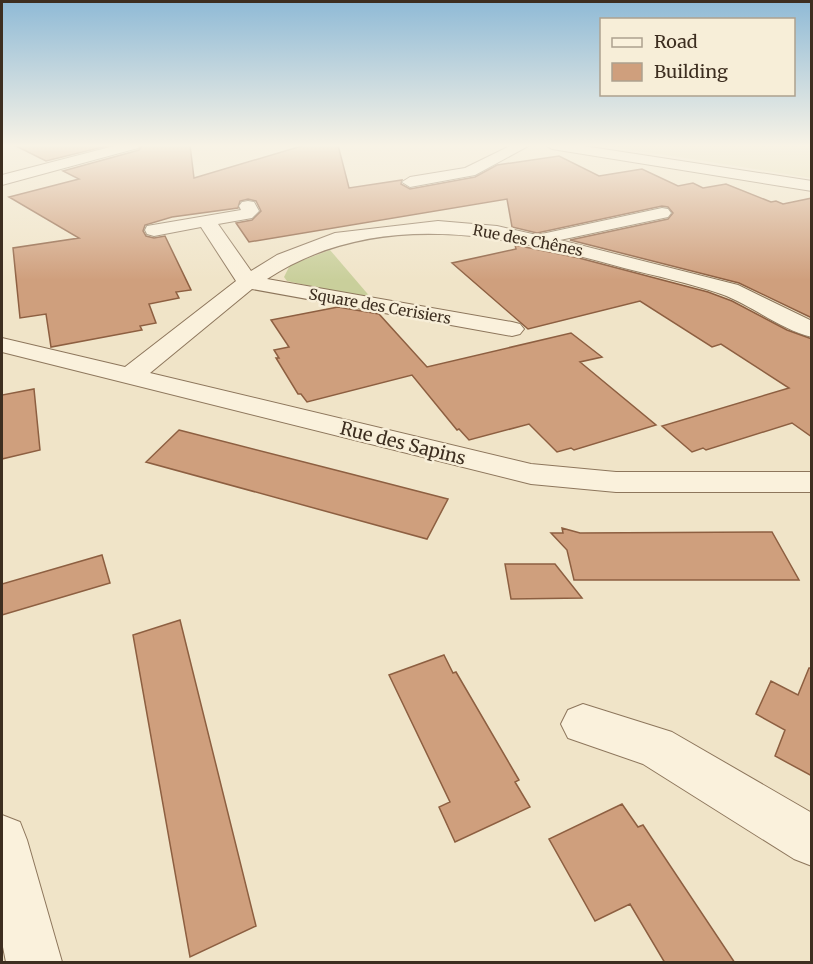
<svg xmlns="http://www.w3.org/2000/svg" width="813" height="964" font-family="Merriweather,serif">
<style>
.farmland{fill:#e6deb5}
.green{fill:#c9cf9b}
.building{fill:#cf9f7d;stroke:#8d5f41;stroke-width:1.5}
.lines{fill:none;stroke-linecap:round;stroke-linejoin:round}
.street-casing{stroke:#8d765c;stroke-width:2}
.street{fill:#faf1dc;fill-rule:evenodd}
.labels{text-anchor:middle;dominant-baseline:central;stroke-width:5;stroke-linejoin:round;paint-order:stroke}
.far-street-label{font-size:15px;fill:#3d2e20;stroke:#f7eed8}
.street-label{font-size:18px;fill:#3d2e20;stroke:#f7eed8}
</style>
<rect width="100%" height="100%" fill="#f0e4c8"/>
<!-- farmland -->
<path class="farmland" d="M598,145H811V178L698,160Z"/>
<!-- green -->
<path class="green" d="M330,250L372,299L287,281L284,277L290,265Z"/>
<!-- building -->
<path class="building" d="M14,145H111L46,161Z
M142,145H190L194,178L305,145H338L349,188L402,180L401,184L410,189L475,177L497,165L559,156L599,176L642,169L678,186L693,183L703,188L726,184L771,202L776,201L783,204L812,198V318L739,283L570,240L668,219L673,213L668,207L662,206L537,233L512,227L507,199L249,242L236,223L252,220L261,211L256,201L248,199L240,201L238,208L172,217L145,225L143,231L146,236L154,238L165,236L191,290L176,292L179,298L149,304L156,323L140,326L142,330L51,347L46,314L20,318L13,248L79,238L9,197L79,179L63,171L139,150Z
M515,245L579,258L708,292L732,301L787,330L812,339V437L792,423L706,450L703,448L692,452L662,426L789,388L721,344L712,347L640,301L528,329L452,263L516,249Z
M338,307L379,314L427,367L571,333L602,357L580,362L656,425L574,450L571,448L557,452L529,424L469,440L459,429L457,430L412,375L307,402L301,394H298L276,358H279L274,350L289,347L271,320Z
M34,389L40,450L2,459V395Z
M179,430L351,474L448,499L427,539L146,462Z
M562,528L580,533L772,532L799,580H574L567,550L551,533H563Z
M102,555L110,583L2,615V584Z
M505,564H555L582,598L511,599Z
M180,620L256,926L190,957L133,635Z
M444,655L453,673L456,672L519,780L515,782L530,807L455,842L439,807L450,802L389,675Z
M809,668H812V776L775,756L785,730L756,714L771,681L798,695Z
M622,804L638,827L643,825L735,963H665L630,904L595,921L549,839Z"/>
<g class="lines">
<defs>
<path id="street" d="M118,145H140L138,148L2,185V175Z
M512,145H530L475,175L410,187L402,182L410,177L465,168Z
M545,145H577L812,181V191L552,149Z
M248,201L254,202L259,211L252,218L218,224L251,271L277,255L335,233L438,221L497,226L537,235L662,208L668,209L671,213L668,217L560,240L738,285L812,321V337C779,329 752,305 721,294C689,283 656,276 624,268C506,235 377,207 267,279L512,322L520,324L524,329L520,334L512,336L252,289L150,373L531,464L616,472H812V492H616L531,484L2,352V338L125,367L236,281L201,227L154,236L147,234L145,230L147,226L241,210L239,206L242,202Z
M583,704L672,732L812,813V866L794,859L643,764L568,738L561,724L568,710Z
M2,815L20,822L27,840L62,962H6L2,942Z"/>
</defs>
<!-- street casing -->
<use href="#street" class="street-casing"/>
<!-- street -->
<use href="#street" class="street"/>
</g>
<!-- sky -->
<linearGradient id="sky" x2="0" y2="1"><stop stop-color="#8fbad6"/><stop offset="0.52" stop-color="#f8f3e6"/><stop offset="1" stop-color="#f8f3e6" stop-opacity="0"/></linearGradient>
<rect width="813" height="280" fill="url(#sky)"/>
<g class="labels">
<!-- far-street labels -->
<g class="far-street-label">
<text transform="translate(528 240) rotate(11)">Rue des Chênes</text>
<text transform="translate(380 306) rotate(10)">Square des Cerisiers</text>
</g>
<!-- street labels -->
<g class="street-label">
<text transform="translate(403 443) rotate(14)">Rue des Sapins</text>
</g>
</g>
<!-- border -->
<rect width="813" height="964" fill="none" stroke="#3d2e20" stroke-width="6"/>
<!-- legend -->
<rect x="600" y="18" width="195" height="78" fill="#f7eed8" stroke="#ada18e" stroke-width="1.5"/>
<rect x="612" y="38" width="30" height="9" fill="#faf1dc" stroke="#ada18e" stroke-width="1.5"/>
<text x="654" y="48" font-size="18" fill="#3d2e20">Road</text>
<rect x="612" y="63" width="30" height="18" fill="#cf9f7d" stroke="#ada18e" stroke-width="1.5"/>
<text x="654" y="78" font-size="18" fill="#3d2e20">Building</text>
</svg>
